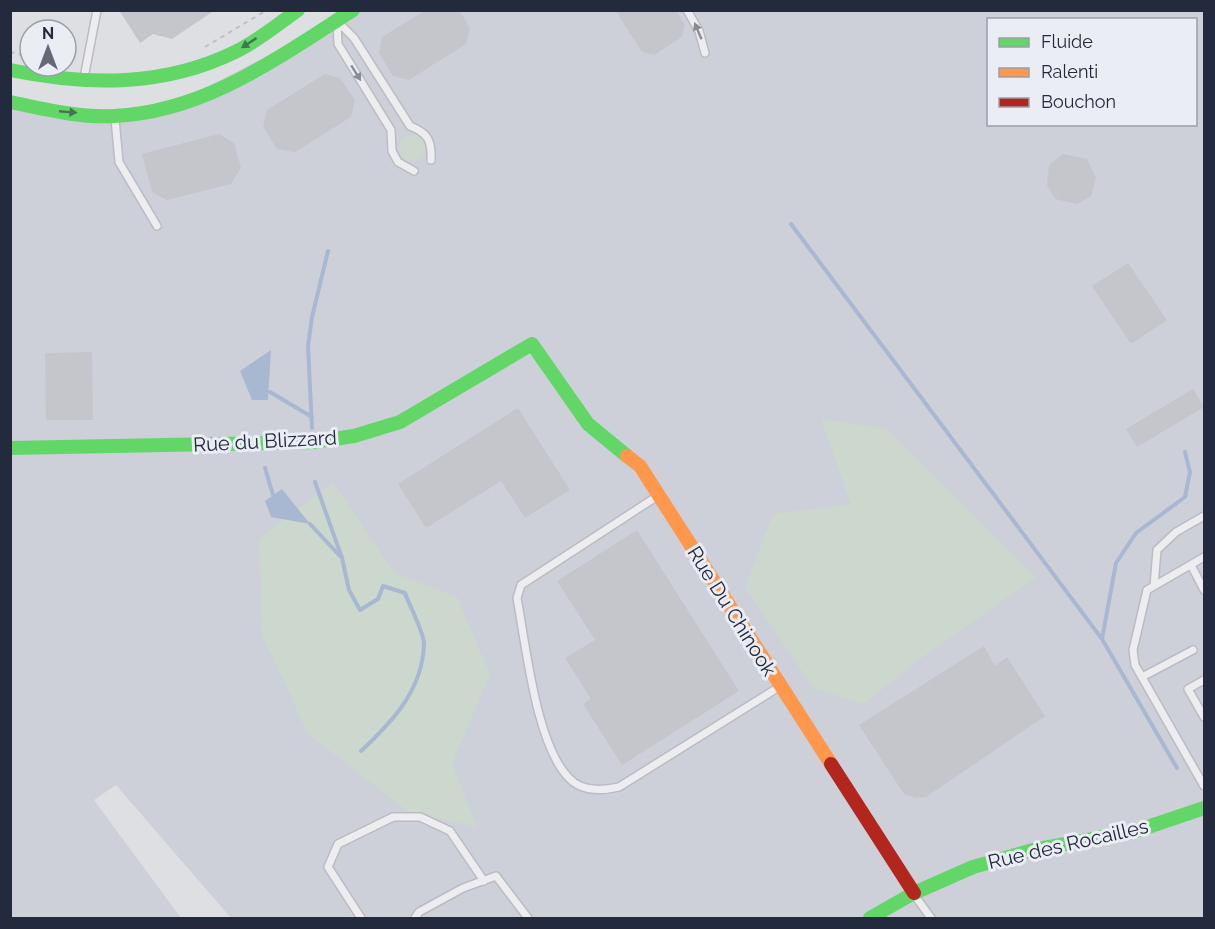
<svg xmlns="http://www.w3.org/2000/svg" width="1215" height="929" font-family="Raleway,sans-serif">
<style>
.built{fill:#cdd0d9;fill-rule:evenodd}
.green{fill:#ccd7cd}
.water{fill:#a8b8d2}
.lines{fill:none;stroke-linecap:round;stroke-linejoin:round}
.stream{stroke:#a8b8d2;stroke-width:4}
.building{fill:#c4c6cc}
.lane-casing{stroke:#babcc1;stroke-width:10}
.path{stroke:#bfc0c7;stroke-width:2;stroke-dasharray:4.5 4.5;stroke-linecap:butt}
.lane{stroke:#ededf0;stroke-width:7}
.fast{stroke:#63d668;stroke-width:14}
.slow{stroke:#ff974d;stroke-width:14}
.jam{stroke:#b3261e;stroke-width:14}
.oneway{fill:#888c96}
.oneway2{fill:#407750}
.labels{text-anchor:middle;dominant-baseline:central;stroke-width:6;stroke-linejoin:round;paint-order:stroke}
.street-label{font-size:20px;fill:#242a3d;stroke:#eaedf4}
</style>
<rect width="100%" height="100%" fill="#dddfe3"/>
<!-- built -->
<path class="built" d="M352,11H1204V918H231L116,785L94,800L181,918H11V102L57,111L166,109ZM988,20H1196V124H988Z"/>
<!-- green -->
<path class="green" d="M399 148a13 13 0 1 1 26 0a13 13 0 1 1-26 0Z
M821,419L887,429L1036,577L913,664L864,704L814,689L745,587L773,514L851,504Z
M333,482L394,573L457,597L490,674L452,764L477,827L409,812L308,734L262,634L259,539Z"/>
<!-- water -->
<path class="water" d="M271,350L268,400H252L240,371Z
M282,489L310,524L271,517L265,501Z"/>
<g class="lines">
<!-- stream -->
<path class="stream" d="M791,224L1102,639L1177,768
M270,392L312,417
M312,428L308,346L312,317L328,251
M265,468L273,495
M315,482L342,558L349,590L360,610L378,599L383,586L405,593C409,605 425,634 424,645C422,691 392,722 361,751
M310,524L340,556
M1102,639L1116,563L1136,533L1185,497L1190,472L1185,452"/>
</g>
<!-- building -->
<path class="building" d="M119,10H215L172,39L153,34L140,43Z
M426,10H459L470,28L466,44L409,80L393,76L379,53L382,37Z
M615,10H676L685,25L682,37L654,55L642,52Z
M325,74L340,78L355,100L351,117L295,152L277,149L263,126L267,110Z
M219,134L234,143L241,168L231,184L167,200L152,192L142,154Z
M1063,154L1087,159L1096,178L1091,196L1077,204L1055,199L1047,185L1049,165Z
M1128,263L1167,320L1131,344L1092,286Z
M92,352L93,420H46L45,353Z
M1193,389L1204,407L1137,447L1126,429Z
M518,408L570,490L525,518L501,481L426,528L398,484Z
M637,530L739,691L622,765L583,704L591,699L565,658L595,640L557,581Z
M984,646L995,666L1007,657L1045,716L926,797L916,798L904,794L859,725Z"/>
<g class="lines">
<defs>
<path id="lane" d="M687,10L699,31L705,53
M337,23L338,44L391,130L392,151L398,162L414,171
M339,23L354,38L410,126C428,133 432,141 431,160
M84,78L97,10
M115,119L119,162L157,226
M656,497L521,585L517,598C526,646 536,743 568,777C581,792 602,791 619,787L779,687
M1204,557L1147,590L1133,650L1135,665L1204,786
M1191,565L1204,590
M1154,586L1157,550L1176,532L1204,516
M1142,677L1193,650
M1204,680L1188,689L1204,717
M915,896L931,918
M361,918L328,867L338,844L393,817H420L450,831L484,881
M415,918L419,912L463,888L496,876L528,918"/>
</defs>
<!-- lane casing -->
<use href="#lane" class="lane-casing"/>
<!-- path -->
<path class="path" d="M205,47L267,10
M10,52L30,57"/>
<!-- lane -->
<use href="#lane" class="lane"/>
<!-- fast -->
<path class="fast" d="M10,70C88,86 165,87 237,51C259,40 278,24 298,10
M10,102C44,109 79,118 114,116C205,112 279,57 353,10
M10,448L313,442L354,436L400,422L532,344L588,424L627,456
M870,918L914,893L973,867L1033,850L1136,831L1204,808"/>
<!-- slow -->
<path class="slow" d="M627,456L640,466L831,764"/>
<!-- jam -->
<path class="jam" d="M831,764L914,893"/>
</g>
<!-- one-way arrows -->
<defs><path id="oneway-solid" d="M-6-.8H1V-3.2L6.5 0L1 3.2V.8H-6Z" transform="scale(1.5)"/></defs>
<g class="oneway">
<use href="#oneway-solid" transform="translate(698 31) rotate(-113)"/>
<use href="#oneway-solid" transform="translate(356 73) rotate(58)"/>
</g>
<g class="oneway2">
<use href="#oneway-solid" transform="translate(249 43) rotate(147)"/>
<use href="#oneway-solid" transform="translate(68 112) rotate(5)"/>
</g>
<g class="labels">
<!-- street labels -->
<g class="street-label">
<text transform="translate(265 441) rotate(-3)">Rue du Blizzard</text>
<text transform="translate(732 611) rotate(58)">Rue Du Chinook</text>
<text transform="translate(1068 844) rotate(-13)">Rue des Rocailles</text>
</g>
</g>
<!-- border -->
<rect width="1215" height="929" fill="none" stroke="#242a3d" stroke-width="24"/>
<!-- legend -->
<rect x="987" y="18" width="210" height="108" fill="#eaedf4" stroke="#9b9fab" stroke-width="1.5"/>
<rect x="999" y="38" width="30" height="9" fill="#63d668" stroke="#9b9fab" stroke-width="1.5"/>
<text x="1041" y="48" font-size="18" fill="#242a3d">Fluide</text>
<rect x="999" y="68" width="30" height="9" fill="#ff974d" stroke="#9b9fab" stroke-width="1.5"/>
<text x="1041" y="78" font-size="18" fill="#242a3d">Ralenti</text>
<rect x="999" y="98" width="30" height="9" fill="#b3261e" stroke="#9b9fab" stroke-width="1.5"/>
<text x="1041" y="108" font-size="18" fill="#242a3d">Bouchon</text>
<!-- north arrow -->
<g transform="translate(48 48)"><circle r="28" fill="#eaedf4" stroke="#9b9fab" stroke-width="1.5"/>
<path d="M0-4.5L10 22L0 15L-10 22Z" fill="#656977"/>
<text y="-9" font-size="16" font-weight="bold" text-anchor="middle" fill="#242a3d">N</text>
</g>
</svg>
